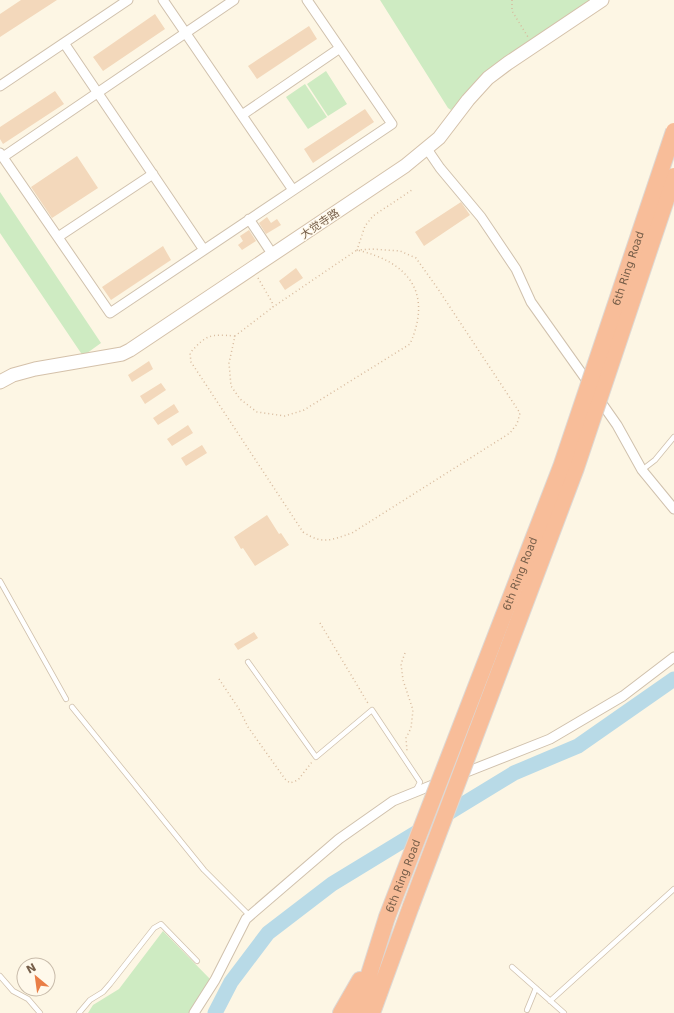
<svg xmlns="http://www.w3.org/2000/svg" width="674" height="1013" font-family="'DejaVu Sans','Noto Sans SC',sans-serif">
<style>
.green{fill:#ceebc2}
.lines{fill:none;stroke-linecap:round;stroke-linejoin:round}
.river{stroke:#b8dae7;stroke-width:15}
.building{fill:#f3d8bb}
.lane-casing{stroke:#d0c1ad;stroke-width:6}
.street-casing{stroke:#d0c1ad;stroke-width:11}
.secondary-casing{stroke:#d4c1aa;stroke-width:15}
.highway-casing{stroke:#ded8d3;stroke-width:18}
.path{stroke:#d8bb9e;stroke-width:1.5;stroke-dasharray:1 3;stroke-linecap:butt}
.lane{stroke:#fff;stroke-width:4.5}
.street{stroke:#fff;stroke-width:9}
.secondary{stroke:#fff;stroke-width:13}
.highway{stroke:#f8bd99;stroke-width:16}
.highway-bridge-casing{stroke:#ded8d3;stroke-width:18;stroke-linecap:butt}
.highway-bridge{stroke:#f8bd99;stroke-width:16}
.labels{text-anchor:middle;dominant-baseline:central;stroke-width:3;stroke-linejoin:round;paint-order:stroke}
.street-label{font-size:11px;fill:#765e49;stroke:#fff9eb}
</style>
<rect width="100%" height="100%" fill="#fdf6e4"/>
<!-- green -->
<path class="green" d="M380,0H590L484,74L451,110L448,108Z
M326,71L347,104L328,116L307,84Z
M305,84L327,117L308,129L286,97Z
M0,192L101,343L83,356L0,233Z
M163,931L210,979L189,1013H88L93,1005L119,989Z"/>
<g class="lines">
<!-- river -->
<path class="river" d="M215,1013L231,982L268,933L332,884L514,773L578,746L674,679"/>
</g>
<!-- building -->
<path class="building" d="M21,0H57L0,37V14Z
M155,14L165,29L103,71L93,57Z
M309,26L317,39L257,79L248,66Z
M55,91L64,104L3,144L0,139V127Z
M365,109L374,122L313,163L304,149Z
M77,156L98,188L52,218L31,187Z
M461,202L470,215L424,246L415,232Z
M267,217L271,223L277,219L281,225L266,234L259,223Z
M249,230L256,241L242,250L238,245L243,241L240,236Z
M163,246L171,260L111,300L102,287Z
M296,268L303,278L285,290L279,281Z
M149,361L153,369L132,382L128,375Z
M161,383L166,390L145,404L140,396Z
M174,404L179,412L158,425L153,418Z
M188,425L193,433L172,446L167,439Z
M202,445L207,453L186,466L181,458Z
M267,515L279,534L281,533L289,545L255,566L243,548L241,549L234,537Z
M254,632L258,638L238,650L234,644Z"/>
<g class="lines">
<defs>
<path id="lane" d="M642,470L655,460L674,437
M0,581L66,699
M248,662L316,757L372,710L420,782L416,790
M72,707L204,870L250,916
M512,967L564,1013
M0,976L13,991L28,999L40,1013
M550,1001L674,889
M527,1010L536,988
M79,1013L90,1000L103,992L110,984L154,928L161,924L197,961"/>
<path id="street" d="M163,0L293,190
M64,43L204,250
M0,86L128,0
M242,115L340,48
M427,149L440,168L481,217L516,269L531,302L590,385
M0,153L110,313L392,124L307,0
M3,157L234,0
M249,219L273,255
M58,237L153,174
M598,398L617,425L642,470L674,509
M459,775L550,739L623,696L674,657
M194,1013L215,980L246,919L339,839L393,801L440,782"/>
<path id="secondary" d="M0,382L13,375L35,369L122,354L130,350L405,166L439,138L468,100L488,78L508,63L602,0"/>
<path id="highway" d="M341,1013L360,980
M357,1013L387,917
M372,1013L411,906"/>
</defs>
<!-- lane casing -->
<use href="#lane" class="lane-casing"/>
<!-- street casing -->
<use href="#street" class="street-casing"/>
<!-- secondary casing -->
<use href="#secondary" class="secondary-casing"/>
<!-- highway casing -->
<use href="#highway" class="highway-casing"/>
<!-- path -->
<path class="path" d="M512,0V11L528,37
M258,278L272,302L273,307L235,336L229,363L231,386L240,399L257,412L285,416L304,410L410,344C433,292 408,262 357,250L273,307
M235,336C210,334 207,334 190,353L191,362L303,532C323,545 331,540 352,533L510,433L517,424L520,413L438,289L416,258L400,251L372,249L357,250L365,226L373,216L412,190
M320,623L369,705
M405,653L401,664L403,680L413,710L411,728L406,738L407,751
M219,679L239,709L248,727L285,779L290,783L298,780L312,762"/>
<!-- lane -->
<use href="#lane" class="lane"/>
<!-- street -->
<use href="#street" class="street"/>
<!-- secondary -->
<use href="#secondary" class="secondary"/>
<!-- highway -->
<use href="#highway" class="highway"/>
<defs>
<g id="highway-bridge">
<path d="M411,906L576,468L674,176"/>
<path id="s1" d="M387,917L561,467L674,131"/>
</g>
</defs>
<!-- highway-bridge casing -->
<use href="#highway-bridge" class="highway-bridge-casing"/>
<!-- highway-bridge -->
<use href="#highway-bridge" class="highway-bridge"/>
</g>
<g class="labels">
<!-- street labels -->
<g class="street-label">
<text transform="translate(320 224) rotate(-34)">大觉寺路</text>
<text stroke="none"><textPath href="#s1" startOffset="692">6th Ring Road</textPath></text>
<text stroke="none"><textPath href="#s1" startOffset="368">6th Ring Road</textPath></text>
<text stroke="none"><textPath href="#s1" startOffset="44">6th Ring Road</textPath></text>
</g>
</g>
<!-- north arrow -->
<g transform="translate(36 977) rotate(331)"><circle r="19" fill="#fff9eb" stroke="#c8bbaa"/>
<path d="M0-3L7 15L0 10L-7 15Z" fill="#e97e46"/>
<text y="-6" font-size="11" font-weight="bold" text-anchor="middle" fill="#765e49">N</text>
</g>
</svg>
